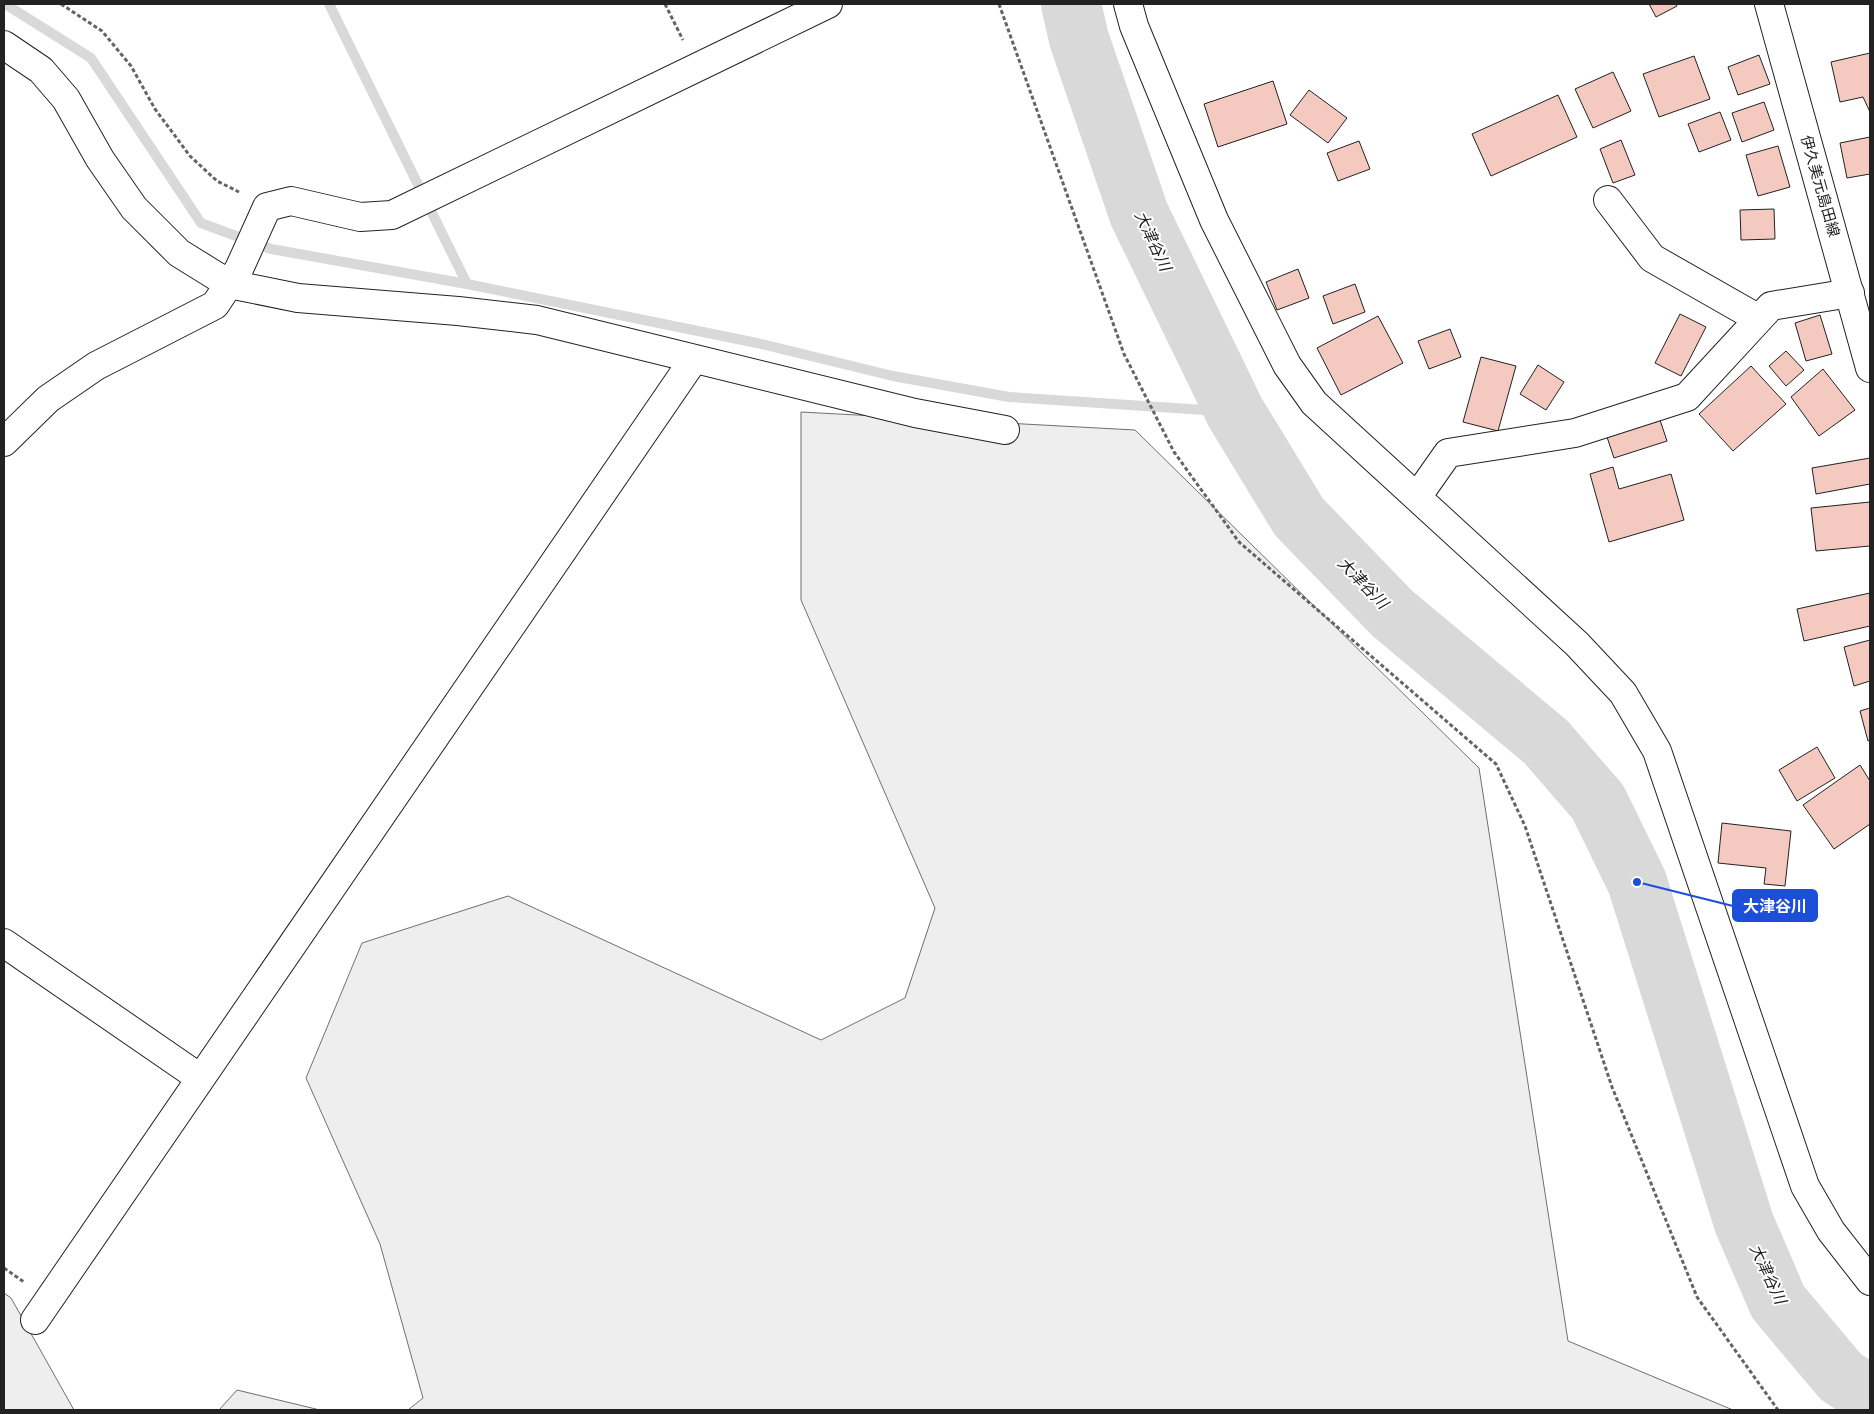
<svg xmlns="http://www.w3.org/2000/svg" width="1874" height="1414" font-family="Rubik,'Noto Sans JP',sans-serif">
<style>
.green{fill:#eee;stroke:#6f6f6f}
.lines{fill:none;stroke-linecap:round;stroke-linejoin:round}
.stream{stroke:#d9d9d9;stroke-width:10}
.river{stroke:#d9d9d9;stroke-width:60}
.building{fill:#f3c9c0;stroke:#222}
.minor-casing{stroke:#222;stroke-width:30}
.major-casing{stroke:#222;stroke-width:30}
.path{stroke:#646464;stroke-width:3;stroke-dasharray:4 2.5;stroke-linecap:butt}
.minor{stroke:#fff;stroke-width:28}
.major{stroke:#fff;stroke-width:28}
.labels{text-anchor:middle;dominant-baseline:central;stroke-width:4;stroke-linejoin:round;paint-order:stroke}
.street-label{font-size:15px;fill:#222;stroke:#fff}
.water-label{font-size:16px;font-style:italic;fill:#222;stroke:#fff}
.leader{fill:none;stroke:#1d4ed8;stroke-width:2}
.callout-dot{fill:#1d4ed8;stroke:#fff;stroke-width:2}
.callout{fill:#1d4ed8;stroke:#1d4ed8;stroke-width:2}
.callout-label{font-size:16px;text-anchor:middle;font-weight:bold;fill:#fff}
</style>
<rect width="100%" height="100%" fill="#fff"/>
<!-- green -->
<path class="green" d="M801,412L1135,430L1479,768L1568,1341L1733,1410H408L423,1398L380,1244L306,1078L362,943L508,896L821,1040L905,998L935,908L801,600Z
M4,1293L11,1298L74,1410H4Z
M237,1390L320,1410H219Z"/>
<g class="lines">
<!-- stream -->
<path class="stream" d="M5,4L91,58L201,223L271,249L467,284L757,343L893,376L1009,397L1235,412
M329,4L467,284"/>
<!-- river -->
<path class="river" d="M1071,4L1079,39L1139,214L1235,412L1299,517L1392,613L1546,742L1598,802L1637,882L1744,1223L1778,1302L1841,1377L1870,1395"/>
</g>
<!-- building -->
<path class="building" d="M1649,4H1676L1677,6L1656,17Z
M1870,53V112L1863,97L1840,102L1831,62Z
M1759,55L1770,84L1738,95L1728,67Z
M1694,56L1710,99L1659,117L1643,74Z
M1613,72L1631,111L1593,128L1575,89Z
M1273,81L1287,124L1218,147L1204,104Z
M1309,90L1347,118L1328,143L1290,115Z
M1558,95L1577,137L1491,176L1472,134Z
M1764,102L1774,130L1742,142L1732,113Z
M1720,112L1731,140L1699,152L1688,124Z
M1870,137V174L1847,178L1840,143Z
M1621,140L1635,175L1613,183L1600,149Z
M1359,141L1370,169L1338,181L1327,153Z
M1778,146L1790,187L1758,196L1746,155Z
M1774,209L1775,239L1741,240L1740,210Z
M1298,269L1309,298L1277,310L1266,282Z
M1355,284L1365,312L1333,324L1323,296Z
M1680,314L1706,327L1681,376L1655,363Z
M1820,315L1832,354L1806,361L1795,323Z
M1378,316L1403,363L1341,395L1317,348Z
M1450,329L1461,357L1429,369L1418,341Z
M1786,351L1804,370L1786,386L1769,366Z
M1481,357L1516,366L1498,431L1463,422Z
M1538,365L1564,382L1546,410L1520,394Z
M1751,366L1786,404L1733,451L1699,414Z
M1823,369L1855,410L1819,436L1791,397Z
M1658,414L1667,441L1614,458L1605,431Z
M1870,458V484L1816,494L1812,468Z
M1613,467L1619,489L1671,474L1684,520L1609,542L1590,474Z
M1870,502V546L1816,551L1811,508Z
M1870,593V626L1804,641L1797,609Z
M1870,640V681L1854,686L1844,647Z
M1870,708V740L1868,741L1860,711Z
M1817,747L1835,778L1797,801L1779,770Z
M1860,765L1870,781V824L1834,849L1803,805Z
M1722,823L1791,831L1785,886L1764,884L1766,868L1718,863Z"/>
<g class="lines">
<defs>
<path id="minor" d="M1128,4L1134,26L1214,220L1287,365L1314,403L1577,644L1623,693L1657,751L1805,1186L1831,1231L1870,1281
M4,45L41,70L66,99L100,159L134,208L179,253L229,284L298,298L458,311L537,320L915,413L1005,430
M1608,200L1652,258L1759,319
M4,442L48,399L96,366L215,305L239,269L267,207L291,201L360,217L392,215L828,4
M1417,497L1448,453L1575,433L1687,397L1771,306L1850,293
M4,943L200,1078
M35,1320L694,359"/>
<path id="major" d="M1769,4L1870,368"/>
</defs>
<!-- minor casing -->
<use href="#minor" class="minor-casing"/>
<!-- major casing -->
<use href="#major" class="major-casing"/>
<!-- path -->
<path class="path" d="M61,4L102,31L131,66L155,109L190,156L217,181L239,192
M665,4L683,40
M999,4L1124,354L1174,452L1239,542L1496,764L1525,826L1612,1087L1697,1297L1778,1410
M4,1268L24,1282"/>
<!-- minor -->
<use href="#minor" class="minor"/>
<!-- major -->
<use href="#major" class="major"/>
</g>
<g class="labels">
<!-- street labels -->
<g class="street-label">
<text transform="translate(1820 186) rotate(74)">伊久美元島田線</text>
</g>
<!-- water labels -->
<g class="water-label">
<text transform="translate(1153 241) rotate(65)">大津谷川</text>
<text transform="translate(1363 583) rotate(46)">大津谷川</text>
<text transform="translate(1768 1274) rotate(65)">大津谷川</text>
</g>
</g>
<!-- callouts -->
<path class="leader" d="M1637 882L1733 906"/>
<circle class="callout-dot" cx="1637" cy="882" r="5"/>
<rect class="callout" x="1733" y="890" width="84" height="31" rx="5"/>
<g class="callout-label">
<text x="1775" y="912">大津谷川</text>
</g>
<!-- border -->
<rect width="1874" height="1414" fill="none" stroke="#222222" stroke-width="10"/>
</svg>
